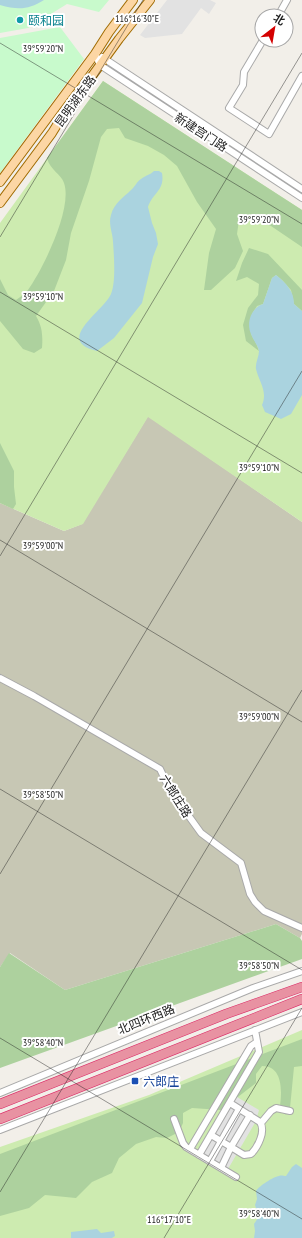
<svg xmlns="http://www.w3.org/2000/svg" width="302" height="1238" font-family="'PT Sans Narrow','Noto Sans SC',sans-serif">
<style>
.construction{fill:#c7c7b4}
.grass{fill:#cdebb0}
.forest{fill:#add19e}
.park{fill:#c8facc}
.parking{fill:#e2e2e2}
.water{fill:#aad3df}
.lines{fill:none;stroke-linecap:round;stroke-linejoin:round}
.minor-casing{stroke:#a9a9a9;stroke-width:8}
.major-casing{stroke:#a06b00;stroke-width:10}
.highway-casing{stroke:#dc2a67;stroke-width:10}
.minor{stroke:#fff;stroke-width:6}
.major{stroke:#fcd6a4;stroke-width:8}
.highway{stroke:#e892a2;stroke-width:9}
.ticks{fill:none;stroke:#222;stroke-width:1;stroke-opacity:0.45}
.culture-dot{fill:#0f9aa8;stroke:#fff;stroke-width:1.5}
.transit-dot{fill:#1a4fb4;stroke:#fff;stroke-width:1.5}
.labels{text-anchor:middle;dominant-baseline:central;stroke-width:4;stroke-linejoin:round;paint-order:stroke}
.culture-label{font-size:12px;fill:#0d838f;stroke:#fff;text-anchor:start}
.street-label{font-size:12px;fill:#222;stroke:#fff}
.transit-label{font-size:12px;fill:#164399;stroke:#fff;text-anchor:start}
.ticks-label{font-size:10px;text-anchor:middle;fill:#222;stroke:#fff;stroke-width:4;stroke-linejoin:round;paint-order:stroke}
</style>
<rect width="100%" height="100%" fill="#f2efe9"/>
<!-- construction -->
<path class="construction" d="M148,416L302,522V934L300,938L276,924L65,990L10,953L0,967V503L64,531L82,524Z"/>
<!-- grass -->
<path class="grass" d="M103,81L302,210V522L148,417L83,524L64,531L0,503V223Z
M302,1030V1238H0V1147L149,1095Z"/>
<!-- forest -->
<path class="forest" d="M103,81L302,210V247L271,226L247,215L239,220L237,234L243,251L235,268L211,290H204L209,253L216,229L197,202L177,166L164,155L148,146L125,138L119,128L107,129L101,137L89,181L71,233L66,260L54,291L36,316C42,326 43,335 42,348L34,353L23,349L0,321V279L8,295L16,300C20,297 25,294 28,290C43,269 73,208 64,183C61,174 50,170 47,158Z
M249,248L268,254L302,290V311L294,304L291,290L282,280L276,275L272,278L263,304L257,306L252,314L251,334L256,343L259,351L246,341L243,325L248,308L258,295L259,284L247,277L236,281L242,263Z
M0,443L14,471V487L16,504L13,509L0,503Z
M276,924L300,938L302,941V959L0,1068V967L9,953L65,990Z
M302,1039V1066L294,1067L290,1108L286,1115L280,1106C282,1091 283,1066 262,1066L256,1074V1083L221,1110L192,1108L183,1113V1123L179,1132L167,1138L156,1137L136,1144L119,1158L112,1173L92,1182L76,1198L45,1195L29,1208L0,1216V1154Z"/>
<!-- park -->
<path class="park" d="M0,0H109L99,12L67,4L28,28L0,33Z
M60,27L84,59L0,173V38Z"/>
<!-- parking -->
<path class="parking" d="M167,0H210L216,3L209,14L201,8L182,34L145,38L140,35Z
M237,1097L259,1110L256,1121L228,1169L203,1154Z"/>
<!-- water -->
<path class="water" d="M0,0H44C28,10 18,10 0,5Z
M154,171H159L162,173C165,191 153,192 148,207L152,223L156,233L158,244L153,257L142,303L114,338L97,351C53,341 104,311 111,294C116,282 114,256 113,242C113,234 108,224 111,215C114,203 123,198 131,190C135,187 137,181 141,179C146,175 150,175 154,171Z
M276,275C286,283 294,291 294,304L302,311V395L291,414L281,419L265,412L262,405C268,391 259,382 256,369C255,363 259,357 259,351C258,345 253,340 251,334C246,323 251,308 263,304L272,278Z
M296,1164L302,1168V1238H254L255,1231L254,1224L258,1218V1214L255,1205L257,1199L256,1191C259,1186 273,1177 279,1176C281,1175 284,1176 286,1176L292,1167Z
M97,1229L101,1233L114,1231L115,1236L112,1238H71V1232Z"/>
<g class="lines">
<defs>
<path id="minor" d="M278,16L287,0
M263,40L244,72L243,85L229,108L269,134L302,76
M95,54L100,65L302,198
M102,57L302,189
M0,678L34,696L160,769L170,790L201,833L241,863L250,894L255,902L264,911L302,928
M0,1093L253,988L302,971
M174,1119L183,1143L186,1147L236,1177
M261,1123L271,1111L276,1108L290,1111
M0,1130L302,1012
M211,1135L231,1147L250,1115
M190,1149L251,1046L257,1042
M199,1155L259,1052L255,1030
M210,1161L239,1109
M221,1168L231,1147L244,1155L251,1154C258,1147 266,1131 260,1122L230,1103"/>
<path id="major" d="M0,182L95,54L109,32L133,0
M0,203L52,133L60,120L119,39L150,0"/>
<path id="highway" d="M0,1104L226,1014L302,987
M0,1119L302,999"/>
</defs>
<!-- minor casing -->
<use href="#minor" class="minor-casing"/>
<!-- major casing -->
<use href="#major" class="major-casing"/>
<!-- highway casing -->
<use href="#highway" class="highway-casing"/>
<!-- minor -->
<use href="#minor" class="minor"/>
<!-- major -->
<use href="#major" class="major"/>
<!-- highway -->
<use href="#highway" class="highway"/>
</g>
<!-- ticks -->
<path class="ticks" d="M0,43L302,224M0,237L143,0M0,292L302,473M0,540L302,722M0,556L302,53M0,789L302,970M0,874L302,371M0,1038L302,1219M0,1192L302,690M164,1238L302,1008"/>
<!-- markers -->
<circle class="culture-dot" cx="20" cy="20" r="4"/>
<rect class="transit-dot" x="131" y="1077" width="8" height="8" rx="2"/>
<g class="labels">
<!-- culture labels -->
<g class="culture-label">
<text x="28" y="20">颐和园</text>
</g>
<!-- street labels -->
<g class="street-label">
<text transform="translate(75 101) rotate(-54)">昆明湖东路</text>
<text transform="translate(201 132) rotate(33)">新建宫门路</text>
<text transform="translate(176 796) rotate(58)">六郎庄路</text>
<text transform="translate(146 1019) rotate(-22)">北四环西路</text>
</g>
<!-- transit labels -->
<g class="transit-label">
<text x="143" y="1081">六郎庄</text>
</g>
</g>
<g class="ticks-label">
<text x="137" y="22">116°16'30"E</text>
<text x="43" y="52">39°59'20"N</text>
<text x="259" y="223">39°59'20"N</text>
<text x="43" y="300">39°59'10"N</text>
<text x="259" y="471">39°59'10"N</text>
<text x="43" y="549">39°59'00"N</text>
<text x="259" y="720">39°59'00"N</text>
<text x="43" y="798">39°58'50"N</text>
<text x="259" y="969">39°58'50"N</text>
<text x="43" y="1046">39°58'40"N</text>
<text x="259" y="1217">39°58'40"N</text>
<text x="169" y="1223">116°17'10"E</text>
</g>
<!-- north arrow -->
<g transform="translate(274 28) rotate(31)"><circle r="19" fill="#ffffff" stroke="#a7a7a7"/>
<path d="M0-3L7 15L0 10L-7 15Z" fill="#d40000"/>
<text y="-6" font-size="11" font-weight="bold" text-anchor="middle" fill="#222222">北</text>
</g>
</svg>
